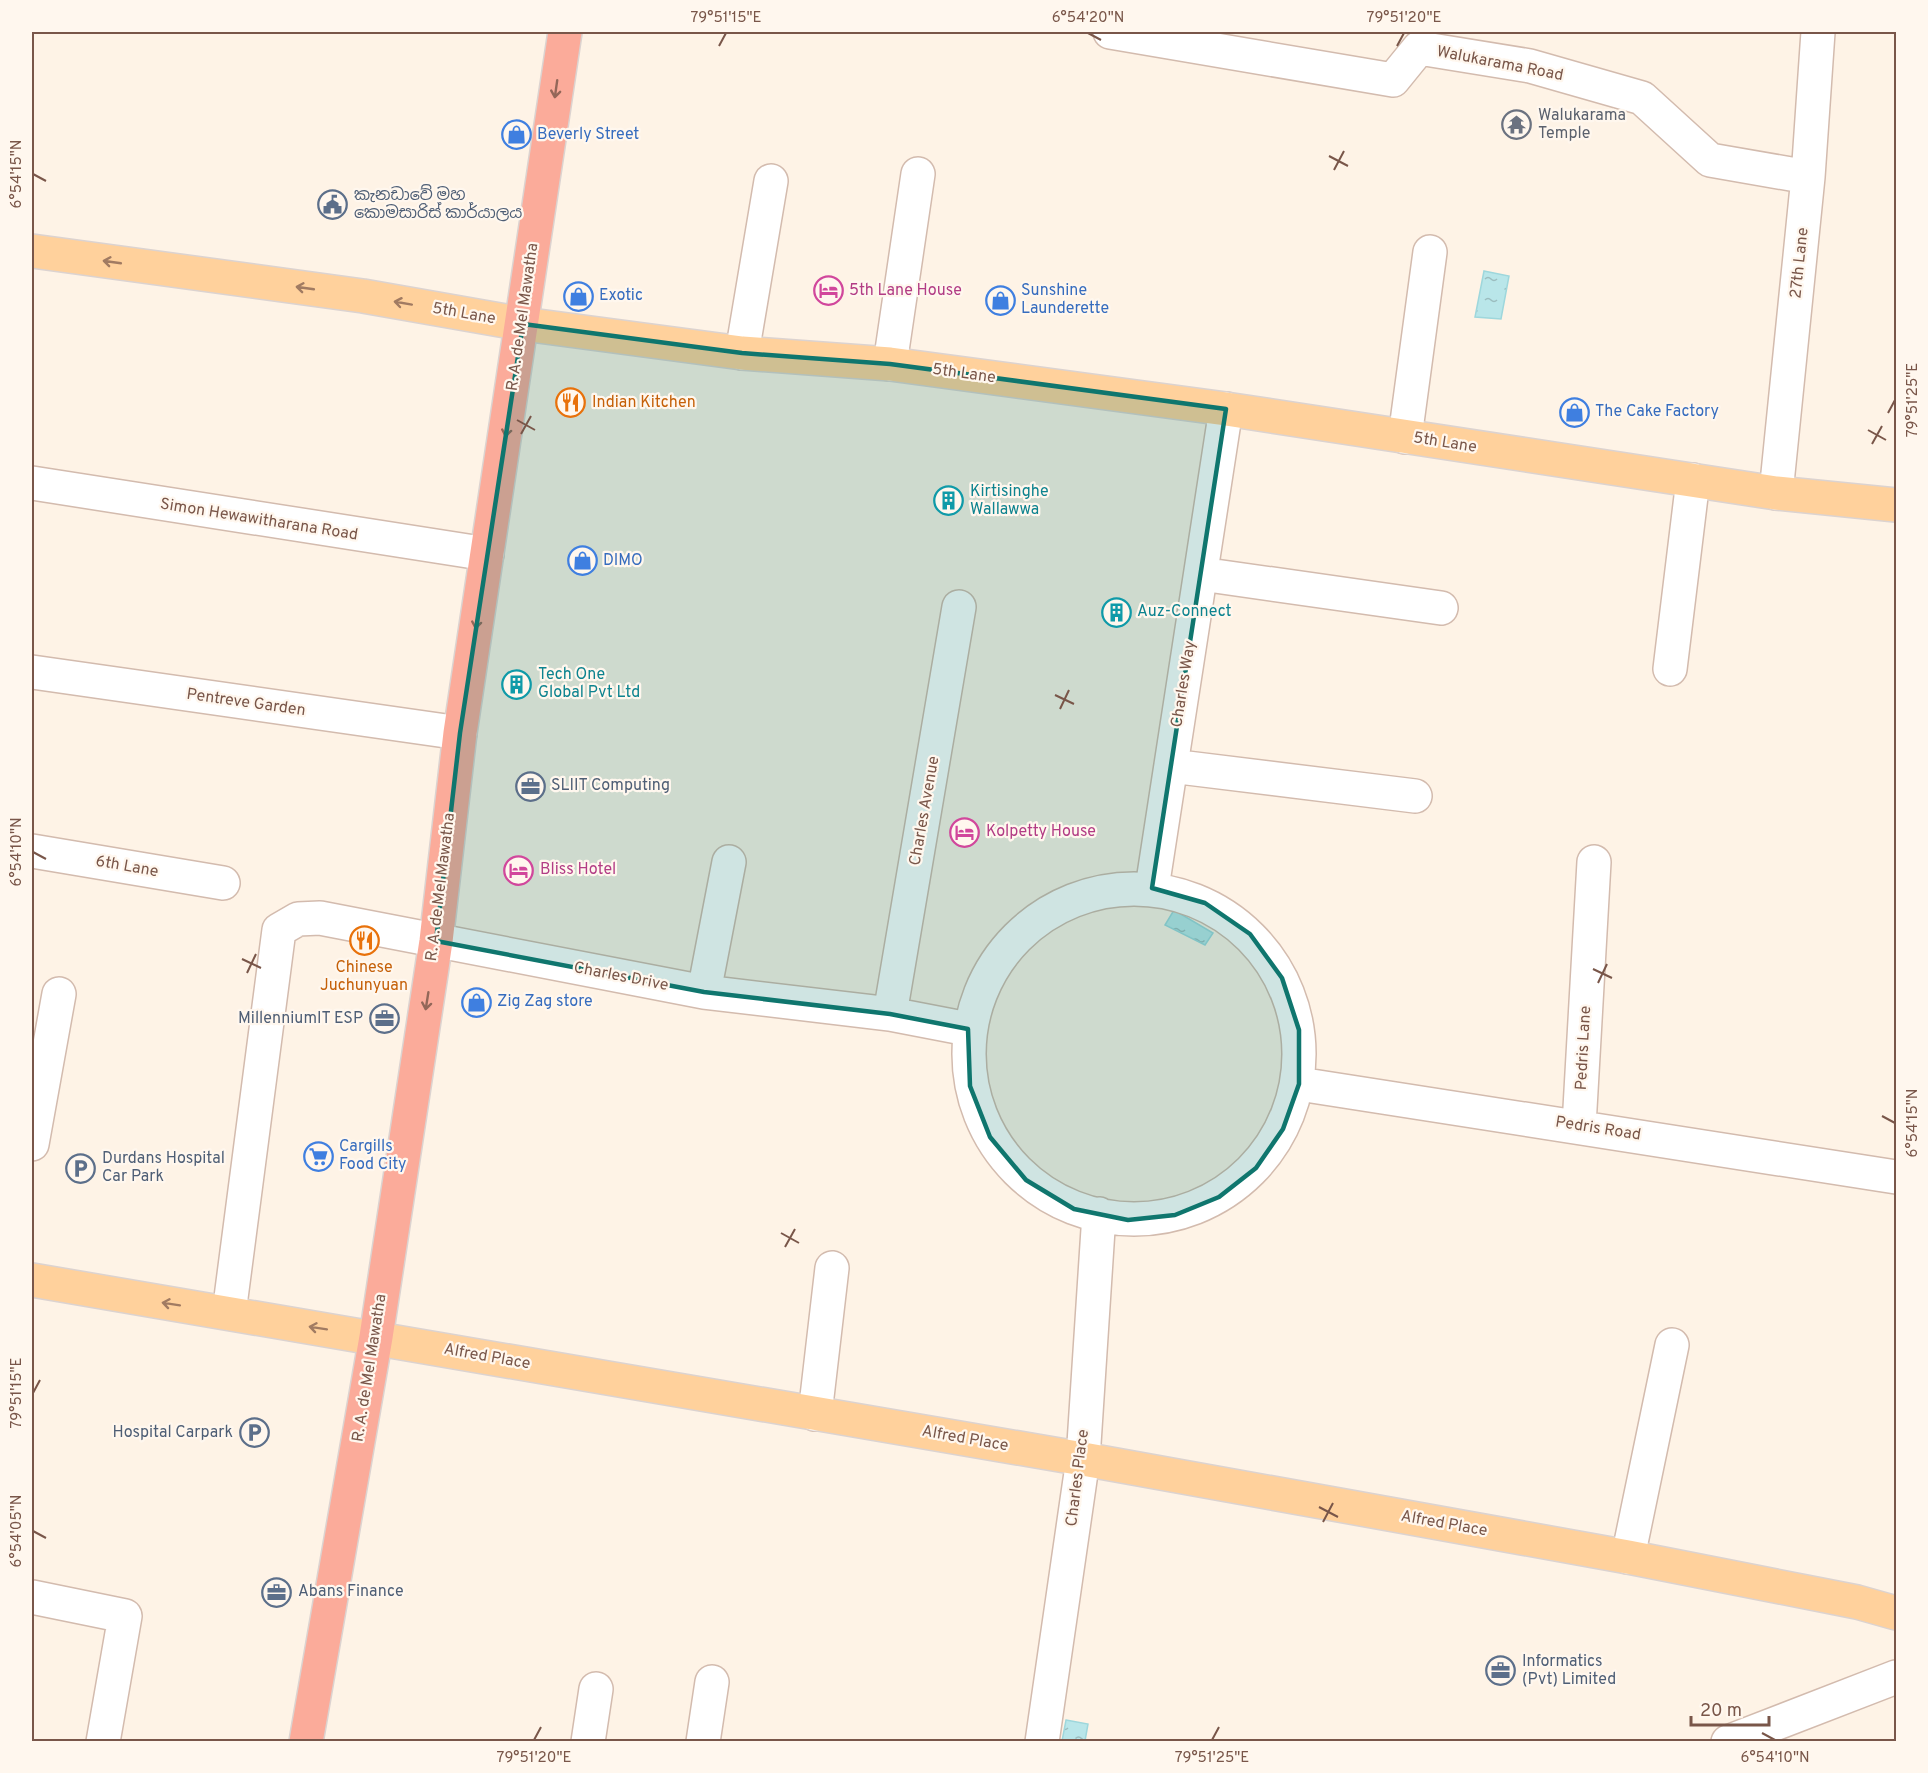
<svg xmlns="http://www.w3.org/2000/svg" width="1928" height="1773" font-family="Overpass,'Noto Sans Sinhala',sans-serif">
<style>
.water{fill:url(#water-ripples);stroke:#9ed7dc;stroke-width:1.5}
.lines{fill:none;stroke-linecap:round;stroke-linejoin:round}
.minor-casing{stroke:#d3bbae;stroke-width:36}
.major-casing{stroke:#dcd3d0;stroke-width:36}
.highway-casing{stroke:#dcd3d0;stroke-width:36}
.minor{stroke:#fff;stroke-width:33}
.major{stroke:#ffd19c;stroke-width:33}
.highway{stroke:#fbab9a;stroke-width:33}
.oneway{stroke:#936759}
.oneway2{stroke:#a17b62}
.marked{fill:#0f766e;fill-opacity:0.2;stroke:#0f766e;stroke-width:4.5;stroke-linejoin:round}
.ticks{fill:none;stroke:#795649;stroke-width:2}
.labels{text-anchor:middle;dominant-baseline:central;stroke-width:4.5;stroke-linejoin:round;paint-order:stroke}
.street-label{font-size:16px;fill:#795649;stroke:#fff7ee}
.worship-label{font-size:16px;fill:#5b616d;stroke:#fff7ee;text-anchor:start}
.shop-label{font-size:16px;fill:#366cbe;stroke:#fff7ee;text-anchor:start}
.service-label{font-size:16px;fill:#4e5e75;stroke:#fff7ee;text-anchor:start}
.hotel-label{font-size:16px;fill:#b23c85;stroke:#fff7ee;text-anchor:start}
.food-label{font-size:16px;fill:#c56008;stroke:#fff7ee;text-anchor:start}
.culture-label{font-size:16px;fill:#0d838f;stroke:#fff7ee;text-anchor:start}
.neatline{fill:none;stroke:#795649;stroke-width:2}
.ticks-label{font-size:15px;text-anchor:middle;fill:#795649}
</style>
<defs>
<pattern id="water-ripples" width="26" height="14" patternUnits="userSpaceOnUse" patternTransform="scale(1.5)"><rect width="26" height="14" fill="#b9e6e9"/><path d="M2 4q2-2 4 0t4 0M15 11q2-2 4 0t4 0" fill="none" stroke="#9bbdbf"/></pattern>
</defs>
<rect width="100%" height="100%" fill="#fef3e6"/>
<!-- water -->
<path class="water" d="M1484,271L1509,276L1501,319L1475,317Z
M1174,910L1213,933L1205,945L1165,925Z
M1066,1720L1088,1724L1085,1741H1062Z"/>
<g class="lines">
<defs>
<path id="minor" d="M1110,32L1393,80L1419,48L1530,66L1642,98L1710,160L1808,177
M742,353L771,181
M890,364L918,174
M1405,437L1430,252
M32,483L487,554
M1776,493L1808,177L1818,32
M1201,574L1441,608
M1670,669L1693,480
M32,672L460,733
M1171,766L1415,796
M32,851L223,883
M1152,888L1226,409
M969 1054a165 165 0 1 1 330 0a165 165 0 1 1-330 0Z
M704,992L729,862
M890,1014L959,607
M1299,1084L1896,1177
M1579,1126L1594,862
M32,1144L59,994
M229,1313L279,930L298,919L320,918L704,992L890,1014L968,1029
M815,1414L832,1268
M1628,1557L1672,1345
M32,1597L125,1616L103,1742
M588,1742L596,1689
M703,1742L712,1682
M1042,1742L1083,1459L1099,1214
M1728,1742L1896,1677"/>
<path id="major" d="M32,251L363,296L523,324L742,353L890,364L1226,409L1776,493L1896,505
M32,1280L1083,1459L1628,1557L1857,1602L1896,1613"/>
<path id="highway" d="M306,1742L376,1337L436,941L460,733L565,32"/>
</defs>
<!-- minor casing -->
<use href="#minor" class="minor-casing"/>
<!-- major casing -->
<use href="#major" class="major-casing"/>
<!-- highway casing -->
<use href="#highway" class="highway-casing"/>
<!-- minor -->
<use href="#minor" class="minor"/>
<!-- major -->
<use href="#major" class="major"/>
<!-- highway -->
<use href="#highway" class="highway"/>
</g>
<!-- one-way arrows -->
<defs><path id="oneway-shaft" d="M-6 0H5M1.5-3L5.5 0L1.5 3" fill="none" stroke-width="1.6" stroke-linecap="round" stroke-linejoin="round" transform="scale(1.5)"/></defs>
<g class="oneway">
<use href="#oneway-shaft" transform="translate(556 89) rotate(98)"/>
<use href="#oneway-shaft" transform="translate(507 428) rotate(99)"/>
<use href="#oneway-shaft" transform="translate(477 620) rotate(99)"/>
<use href="#oneway-shaft" transform="translate(427 1001) rotate(99)"/>
</g>
<g class="oneway2">
<use href="#oneway-shaft" transform="translate(112 262) rotate(-172)"/>
<use href="#oneway-shaft" transform="translate(305 288) rotate(-172)"/>
<use href="#oneway-shaft" transform="translate(403 303) rotate(-170)"/>
<use href="#oneway-shaft" transform="translate(171 1304) rotate(-171)"/>
<use href="#oneway-shaft" transform="translate(318 1328) rotate(-171)"/>
</g>
<!-- marked area -->
<path class="marked" d="M523,324L742,353L890,364L1226,409L1152,888L1205,903L1250,934L1282,978L1299,1030V1084L1283,1129L1256,1168L1219,1197L1175,1215L1128,1220L1074,1209L1026,1180L990,1137L970,1086L968,1029L890,1014L704,992L436,941L460,733Z"/>
<!-- ticks -->
<path class="ticks" d="M1088,33L1101,40M719,46L726,33M1397,46L1404,33M1329,156L1348,166M1334,170L1344,151M33,174L46,181M1888,413L1895,400M517,420L535,430M1868,430L1886,440M521,434L531,416M1872,444L1882,426M1055,695L1074,704M1060,709L1069,690M33,852L46,859M242,959L261,968M1593,969L1612,978M247,973L256,954M1598,983L1607,964M1882,1116L1895,1123M781,1233L799,1243M785,1247L795,1229M33,1393L40,1380M1319,1507L1338,1517M1323,1522L1333,1503M33,1531L46,1538M1762,1733L1775,1740M534,1740L541,1727M1212,1740L1219,1727"/>
<!-- icons -->
<defs>
<symbol id="temple-ring" viewBox="-11 -11 22 22"><circle r="9.5" fill="#fff7ee" stroke="#6b7280" stroke-width="1.5"/><path d="M0-6L5-2H3V0L6.5 2.5H4V6H1.5V3h-3V6H-4V2.5H-6.5L-3 0V-2H-5Z" fill="#6b7280"/></symbol>
<symbol id="shop-ring" viewBox="-11 -11 22 22"><circle r="9.5" fill="#fff7ee" stroke="#3f7fe0" stroke-width="1.5"/><path d="M-5-2.5h2.3a2.7 3.5 0 0 1 5.4 0H5L5.5 6h-11ZM-1.5-2.5h3a1.5 2.3 0 0 0-3 0Z" fill="#3f7fe0"/></symbol>
<symbol id="civic-ring" viewBox="-11 -11 22 22"><circle r="9.5" fill="#fff7ee" stroke="#5c6f8a" stroke-width="1.5"/><path d="M-.6-6.5H3V-4.5H.6V-3L4-1V1h2V6H-6V1h2V-1L-.6-3ZM-1.2 2.5V6h2.4V2.5Z" fill="#5c6f8a"/></symbol>
<symbol id="hotel-ring" viewBox="-11 -11 22 22"><circle r="9.5" fill="#fff7ee" stroke="#d1479c" stroke-width="1.5"/><path d="M-6-4.5h1.5V1H6V5H4.5V3h-9V5H-6ZM-4 0a1.8 1.8 0 1 1 3.6 0ZM.5 0V-2.5h3Q6-2.5 6 0Z" fill="#d1479c"/></symbol>
<symbol id="restaurant-ring" viewBox="-11 -11 22 22"><circle r="9.5" fill="#fff7ee" stroke="#e8710a" stroke-width="1.5"/><path d="M-5-6h1v4h1v-4h1v4h1v-4h1v5L-1.5 .5V6h-2V.5L-5-1ZM5-6V6H3V1.5H1.5Q1.5-4 5-6Z" fill="#e8710a"/></symbol>
<symbol id="building-ring" viewBox="-11 -11 22 22"><circle r="9.5" fill="#fff7ee" stroke="#0f9aa8" stroke-width="1.5"/><path d="M-4-6H4V6H1V3H-1V6H-4ZM-2.5-4.3h1.7v1.8h-1.7ZM.8-4.3h1.7v1.8H.8ZM-2.5-1h1.7V.8h-1.7ZM.8-1h1.7V.8H.8Z" fill="#0f9aa8"/></symbol>
<symbol id="office-ring" viewBox="-11 -11 22 22"><circle r="9.5" fill="#fff7ee" stroke="#5c6f8a" stroke-width="1.5"/><path d="M-6-3h4V-5.5h4V-3h4V5H-6ZM-1-4.5V-3h2v-1.5ZM-6 0V1H6V0Z" fill="#5c6f8a"/></symbol>
<symbol id="supermarket-ring" viewBox="-11 -11 22 22"><circle r="9.5" fill="#fff7ee" stroke="#3f7fe0" stroke-width="1.5"/><path d="M-6-5.5h2.5l.6 2H6L4.5 2H-2.5L-4.4-4H-6ZM-1.5 3.2a1.3 1.3 0 1 0 .1 0ZM3 3.2a1.3 1.3 0 1 0 .1 0Z" fill="#3f7fe0"/></symbol>
<symbol id="parking-ring" viewBox="-11 -11 22 22"><circle r="9.5" fill="#fff7ee" stroke="#5c6f8a" stroke-width="1.5"/><path d="M-3.5-5.5H1a3.5 3.5 0 0 1 0 7H-1V5.5H-3.5ZM-1-3.4V-.6H.8a1.4 1.4 0 0 0 0-2.8Z" fill="#5c6f8a"/></symbol>
</defs>
<g fill-rule="evenodd">
<use href="#temple-ring" x="1500" y="108" width="33" height="33"/>
<use href="#shop-ring" x="500" y="118" width="33" height="33"/>
<use href="#civic-ring" x="316" y="188" width="33" height="33"/>
<use href="#hotel-ring" x="812" y="274" width="33" height="33"/>
<use href="#shop-ring" x="562" y="280" width="33" height="33"/>
<use href="#shop-ring" x="984" y="284" width="33" height="33"/>
<use href="#restaurant-ring" x="554" y="386" width="33" height="33"/>
<use href="#shop-ring" x="1558" y="396" width="33" height="33"/>
<use href="#building-ring" x="932" y="484" width="33" height="33"/>
<use href="#shop-ring" x="566" y="544" width="33" height="33"/>
<use href="#building-ring" x="1100" y="596" width="33" height="33"/>
<use href="#building-ring" x="500" y="668" width="33" height="33"/>
<use href="#office-ring" x="514" y="770" width="33" height="33"/>
<use href="#hotel-ring" x="948" y="816" width="33" height="33"/>
<use href="#hotel-ring" x="502" y="854" width="33" height="33"/>
<use href="#restaurant-ring" x="348" y="924" width="33" height="33"/>
<use href="#shop-ring" x="460" y="986" width="33" height="33"/>
<use href="#office-ring" x="368" y="1002" width="33" height="33"/>
<use href="#supermarket-ring" x="302" y="1140" width="33" height="33"/>
<use href="#parking-ring" x="64" y="1152" width="33" height="33"/>
<use href="#parking-ring" x="238" y="1416" width="33" height="33"/>
<use href="#office-ring" x="260" y="1576" width="33" height="33"/>
<use href="#office-ring" x="1484" y="1654" width="33" height="33"/>
</g>
<g class="labels">
<!-- street labels -->
<g class="street-label">
<text transform="translate(1500 64) rotate(11)">Walukarama Road</text>
<text transform="translate(1800 263) rotate(-84)">27th Lane</text>
<text transform="translate(464 314) rotate(10)">5th Lane</text>
<text transform="translate(523 317) rotate(-82)">R. A. de Mel Mawatha</text>
<text transform="translate(964 374) rotate(8)">5th Lane</text>
<text transform="translate(1445 443) rotate(9)">5th Lane</text>
<text transform="translate(259 520) rotate(9)">Simon Hewawitharana Road</text>
<text transform="translate(1184 684) rotate(-81)">Charles Way</text>
<text transform="translate(246 703) rotate(8)">Pentreve Garden</text>
<text transform="translate(925 811) rotate(-80)">Charles Avenue</text>
<text transform="translate(127 867) rotate(10)">6th Lane</text>
<text transform="translate(441 887) rotate(-83)">R. A. de Mel Mawatha</text>
<text transform="translate(621 977) rotate(11)">Charles Drive</text>
<text transform="translate(1584 1048) rotate(-87)">Pedris Lane</text>
<text transform="translate(1598 1129) rotate(9)">Pedris Road</text>
<text transform="translate(487 1357) rotate(10)">Alfred Place</text>
<text transform="translate(370 1368) rotate(-81)">R. A. de Mel Mawatha</text>
<text transform="translate(965 1439) rotate(10)">Alfred Place</text>
<text transform="translate(1078 1478) rotate(-83)">Charles Place</text>
<text transform="translate(1444 1524) rotate(10)">Alfred Place</text>
</g>
<!-- worship labels -->
<g class="worship-label">
<text x="1538" y="116">Walukarama<tspan x="1538" dy="18">Temple</tspan></text>
</g>
<!-- shop labels -->
<g class="shop-label">
<text x="537" y="135">Beverly Street</text>
<text x="1021" y="291">Sunshine<tspan x="1021" dy="18">Launderette</tspan></text>
<text x="599" y="296">Exotic</text>
<text x="1595" y="412">The Cake Factory</text>
<text x="603" y="561">DIMO</text>
<text x="497" y="1002">Zig Zag store</text>
<text x="339" y="1147">Cargills<tspan x="339" dy="18">Food City</tspan></text>
</g>
<!-- service labels -->
<g class="service-label">
<text x="354" y="196">කැනඩාවේ මහ<tspan x="354" dy="18">කොමසාරිස් කාර්යාලය</tspan></text>
<text x="551" y="786">SLIIT Computing</text>
<text x="363" y="1019" text-anchor="end">MillenniumIT ESP</text>
<text x="102" y="1159">Durdans Hospital<tspan x="102" dy="18">Car Park</tspan></text>
<text x="233" y="1433" text-anchor="end">Hospital Carpark</text>
<text x="298" y="1592">Abans Finance</text>
<text x="1522" y="1662">Informatics<tspan x="1522" dy="18">(Pvt) Limited</tspan></text>
</g>
<!-- hotel labels -->
<g class="hotel-label">
<text x="849" y="291">5th Lane House</text>
<text x="986" y="832">Kolpetty House</text>
<text x="540" y="870">Bliss Hotel</text>
</g>
<!-- food labels -->
<g class="food-label">
<text x="592" y="403">Indian Kitchen</text>
<text x="364" y="968" text-anchor="middle">Chinese<tspan x="364" dy="18">Juchunyuan</tspan></text>
</g>
<!-- culture labels -->
<g class="culture-label">
<text x="970" y="492">Kirtisinghe<tspan x="970" dy="18">Wallawwa</tspan></text>
<text x="1137" y="612">Auz-Connect</text>
<text x="538" y="675">Tech One<tspan x="538" dy="18">Global Pvt Ltd</tspan></text>
</g>
</g>
<!-- border -->
<rect width="1928" height="1773" fill="none" stroke="#fff7ee" stroke-width="66"/>
<!-- scale -->
<path d="M1691 1716v9h78v-9" fill="none" stroke="#795649" stroke-width="3"/>
<text x="1700" y="1716" font-size="18" fill="#795649" stroke="#fff7ee" stroke-width="4.5" paint-order="stroke">20 m</text>
<rect x="33" y="33" width="1862" height="1707" class="neatline"/>
<g class="ticks-label">
<text x="726" y="22">79°51'15"E</text>
<text x="1088" y="22">6°54'20"N</text>
<text x="1404" y="22">79°51'20"E</text>
<text transform="translate(16 174) rotate(-90)" y="5">6°54'15"N</text>
<text transform="translate(1912 400) rotate(-90)" y="5">79°51'25"E</text>
<text transform="translate(16 852) rotate(-90)" y="5">6°54'10"N</text>
<text transform="translate(1912 1123) rotate(-90)" y="5">6°54'15"N</text>
<text transform="translate(16 1393) rotate(-90)" y="5">79°51'15"E</text>
<text transform="translate(16 1531) rotate(-90)" y="5">6°54'05"N</text>
<text x="534" y="1762">79°51'20"E</text>
<text x="1212" y="1762">79°51'25"E</text>
<text x="1775" y="1762">6°54'10"N</text>
</g>
</svg>
